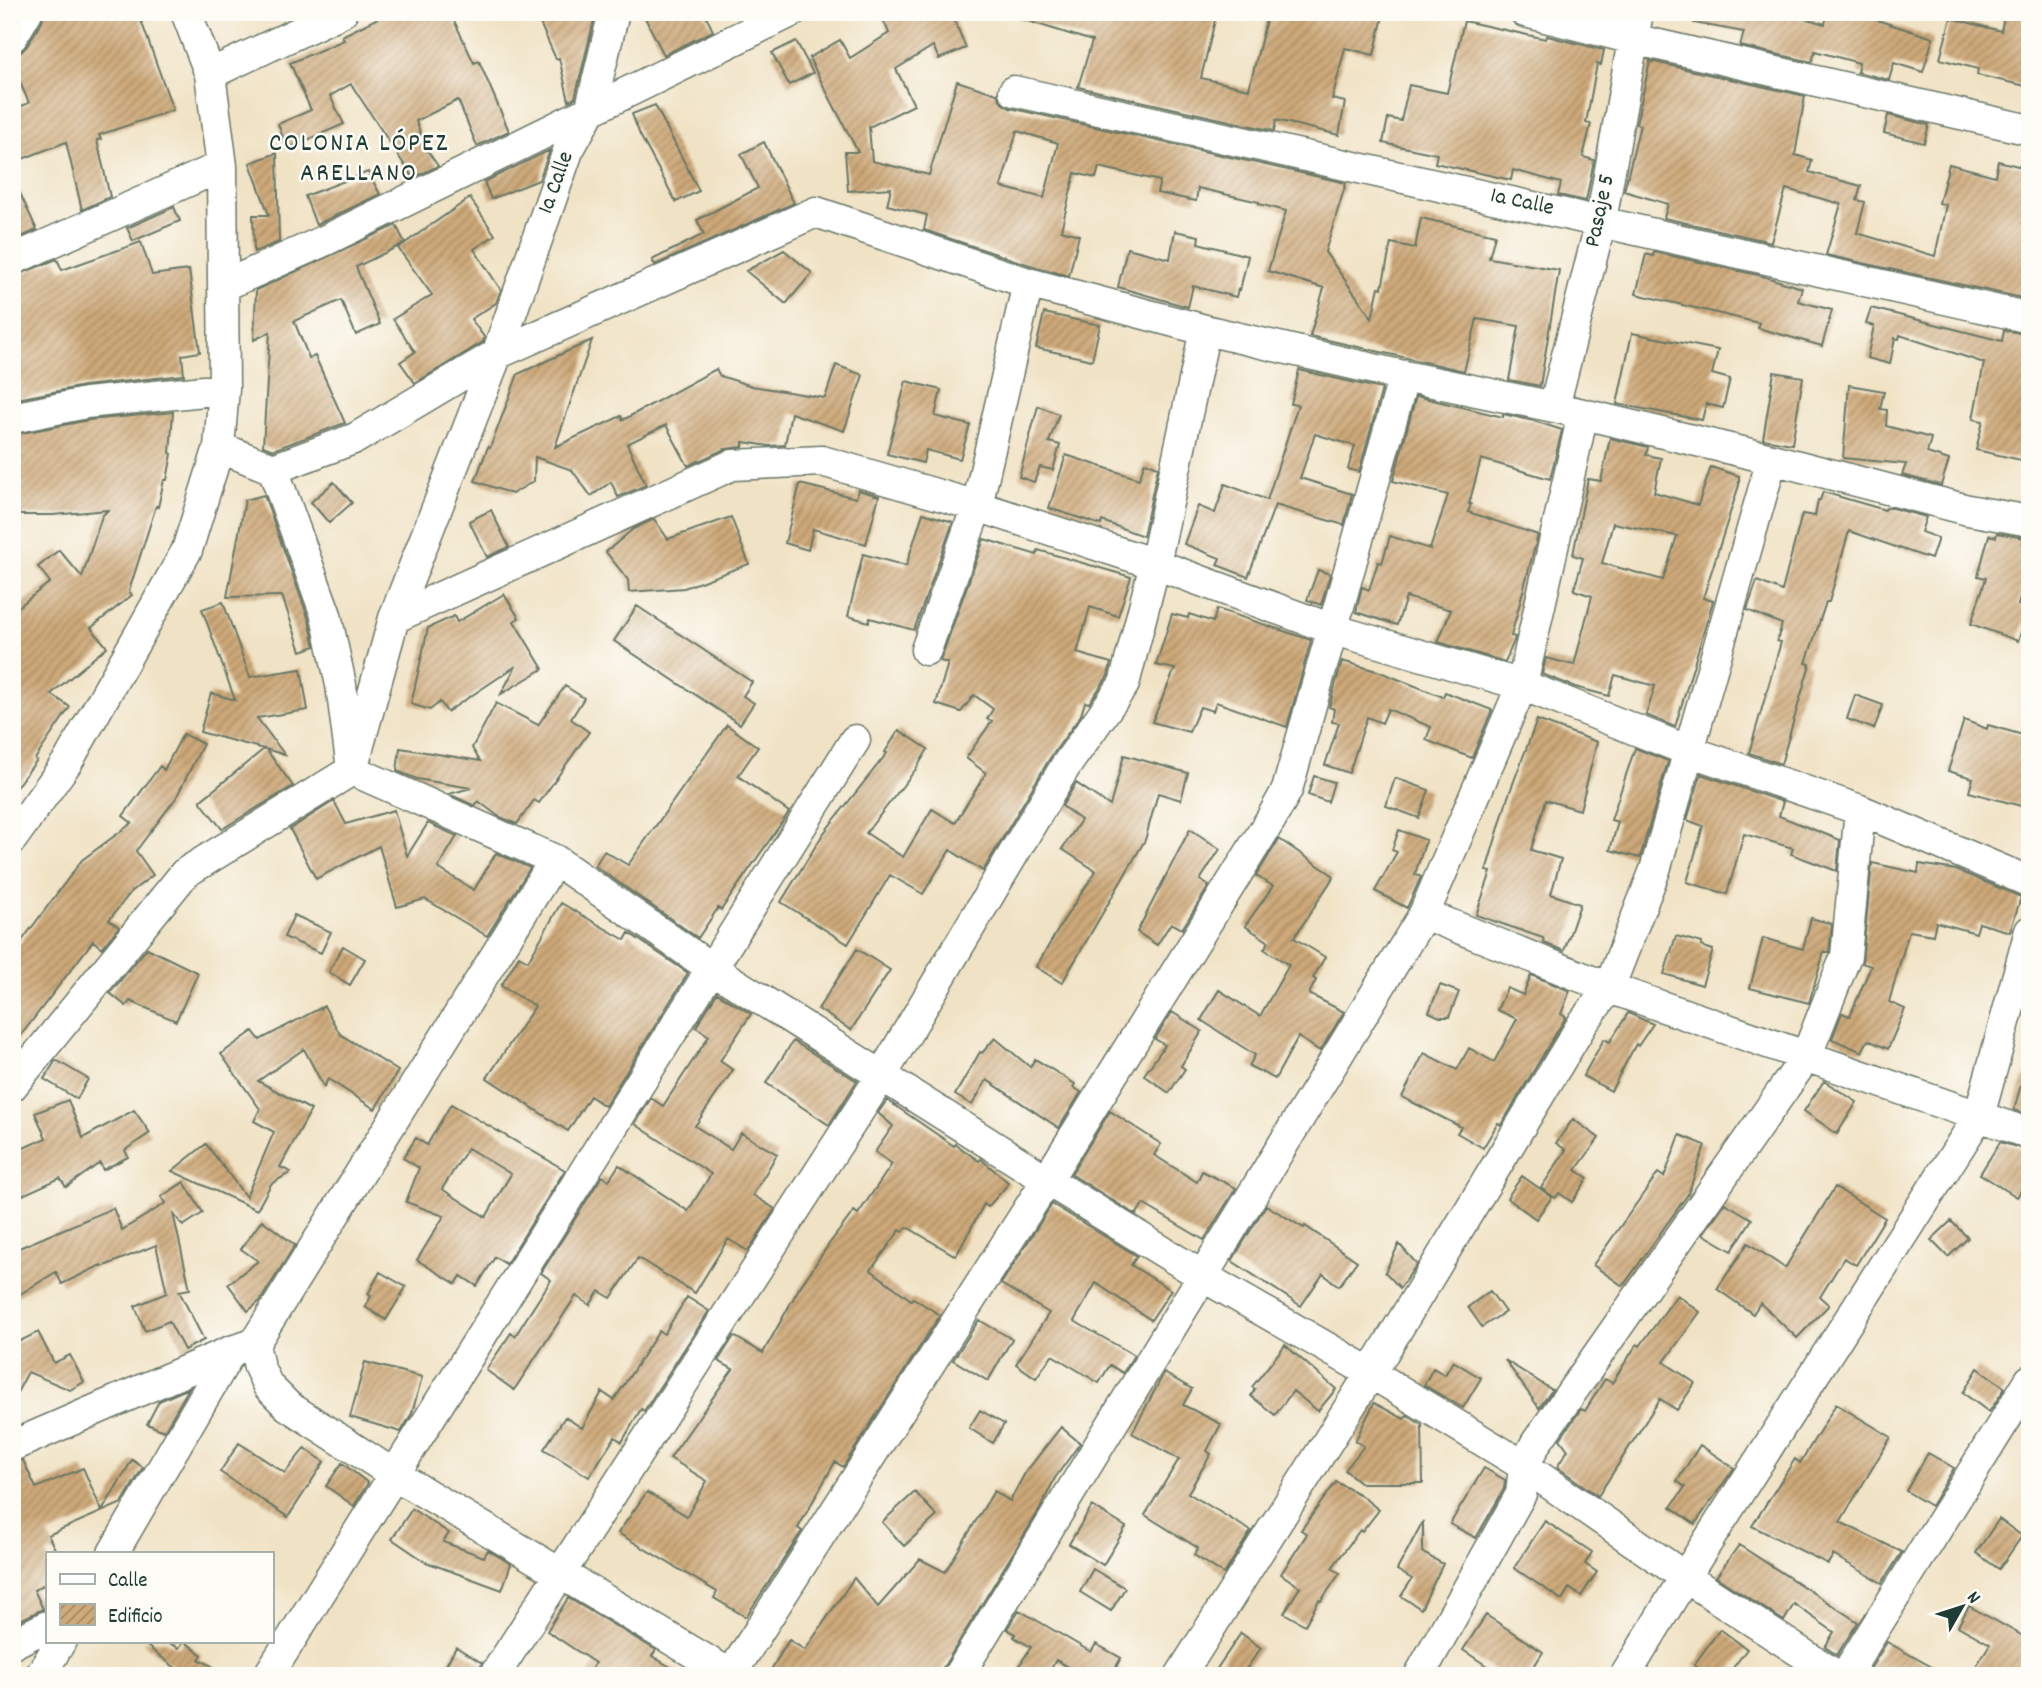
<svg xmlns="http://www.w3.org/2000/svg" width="2042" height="1688" font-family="Dekko,sans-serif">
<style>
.building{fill:url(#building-hatch);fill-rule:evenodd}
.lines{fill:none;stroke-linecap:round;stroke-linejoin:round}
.minor-casing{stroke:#687766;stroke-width:33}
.minor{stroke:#fff;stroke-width:30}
.labels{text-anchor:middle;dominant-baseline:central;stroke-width:5;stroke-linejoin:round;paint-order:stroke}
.street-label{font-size:23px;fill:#1f3d34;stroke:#fdfcf7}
.quarter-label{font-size:26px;letter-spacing:2px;fill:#1f3d34;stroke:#fdfcf7}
</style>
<defs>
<pattern id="building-hatch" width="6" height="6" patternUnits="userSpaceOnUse" patternTransform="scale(1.75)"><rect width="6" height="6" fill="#cea979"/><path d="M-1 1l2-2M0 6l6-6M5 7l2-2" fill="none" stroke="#a78b64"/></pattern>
</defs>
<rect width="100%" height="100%" fill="#fdfcf7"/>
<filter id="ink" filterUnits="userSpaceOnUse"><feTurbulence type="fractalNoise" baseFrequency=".0143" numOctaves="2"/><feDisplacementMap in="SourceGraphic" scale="14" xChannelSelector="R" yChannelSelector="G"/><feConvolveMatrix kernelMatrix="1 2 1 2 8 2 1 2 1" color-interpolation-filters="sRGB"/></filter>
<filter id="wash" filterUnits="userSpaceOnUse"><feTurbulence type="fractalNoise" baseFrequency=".00686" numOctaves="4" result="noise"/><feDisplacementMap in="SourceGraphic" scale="28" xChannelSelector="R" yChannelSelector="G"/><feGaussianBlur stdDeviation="1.57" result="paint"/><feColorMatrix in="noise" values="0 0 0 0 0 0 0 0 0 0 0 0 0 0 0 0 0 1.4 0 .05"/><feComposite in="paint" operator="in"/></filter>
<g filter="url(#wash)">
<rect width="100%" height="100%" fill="#f0e2c4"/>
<g id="blocks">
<!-- building -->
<path class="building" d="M44,12H138L173,110L99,135L101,139L97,140L110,197L82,210L66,142L12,163V110L29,103L12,64V54L21,52L27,46L42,21Z
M390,12H450L474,63L479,61L509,131L477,146L458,100L416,121L427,150L438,166L413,178L351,84L330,96L344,124L287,149L278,124L311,110L290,63L344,40L342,36Z
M535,12H596L575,98L569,101L559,58L556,59Z
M642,12H704L713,31L664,55Z
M880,12H951L966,48L939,59L933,46L896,69L914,105L869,127L872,161L929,175L957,81L997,94L1002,103L1010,108L1346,183L1325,252L1372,318L1379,287L1382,288L1391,243L1415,248L1421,218L1495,235L1489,258L1559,270L1540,386L1509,380L1519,326L1477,319L1464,371L1310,336L1324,288L1268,271L1286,211L1259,204V202L1198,188L1196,201L1157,193L1160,181L1099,167L1096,178L1075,173L1061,230L1079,235L1069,276L1033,266L924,230L927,215L887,205L891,188L848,191L845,152H858L809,58L840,40L850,58L889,33ZM1017,131L1058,143L1044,198L1001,187Z
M1016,12H1217L1201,78L1249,89L1268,12H1384L1374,55L1345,48L1332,99L1345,102L1339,135L1276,120L1274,131L1078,87L1092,41L1015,17Z
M1695,12H1781L1825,24L1828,12H1872L1871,18L1933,38L1923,72L1894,63L1889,80L1857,72L1859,63L1815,51L1812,62L1740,46L1744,32L1694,23Z
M2005,12H2030V87L1977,75L1978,69L1940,59L1951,18L2001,31Z
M1464,21L1546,39L1547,36L1604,50L1601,65L1597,64L1586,123L1591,124L1583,157L1594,160L1586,201L1558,195L1561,183L1513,170L1511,180L1435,163L1437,154L1383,143L1388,118L1401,121L1409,85L1447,93Z
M796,41L813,73L789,85L772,53Z
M1650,61L1805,96L1795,155L1812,160L1809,172L1861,186L1857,200L1865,202L1857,233L1935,256L1946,205L1939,203L1949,164L1995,176L1998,161L2030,169V192L2023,223L2030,224V264L2022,298L1826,255L1841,204L1786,189L1771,242L1664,218L1668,204L1624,191L1640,125L1636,124Z
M655,105L699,191L676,202L640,135L632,114Z
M1888,115L1929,125L1924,143L1884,133Z
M764,142L794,203L655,265L652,260L704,234L697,220L758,188L741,154Z
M550,150L539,180L491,199L484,182Z
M277,153L279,242L254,252L253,215H269L250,163Z
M368,172L380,194L316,225L305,196Z
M12,176L37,230L12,241Z
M470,198L495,235L474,249L501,290L496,303L471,319L484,337L483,342L415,383L400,362L415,352L393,319L432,295L398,248Z
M174,207L180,221L133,241L127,228Z
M396,225L405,243L356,267L380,324L356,335L341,300L294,321L309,358L315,356L345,423L273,450L263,446L270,332L254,340L256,290Z
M1175,231L1199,236L1198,243L1248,256L1240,290L1238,289L1236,297L1193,286L1188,307L1118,287L1127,248L1170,259Z
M141,242L152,275L189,270L200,352L182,355L184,375L84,386L12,400V277L57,259L62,270Z
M784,250L812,273L786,304L746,271Z
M1654,252L1762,276L1802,288L1798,301L1832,310L1822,346L1758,328L1759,323L1636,294L1646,254L1653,256Z
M1871,308L2002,341L2004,330L2030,335V462L1976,450L1983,421L1973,419L1984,363L1900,335L1899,339L1895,338L1890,364L1867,358L1874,326L1866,324Z
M1044,313L1100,325L1092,360L1036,348Z
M1632,333L1718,350L1712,374L1730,379L1723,408L1706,404L1702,420L1617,404Z
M592,340L555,447L621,416L623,420L716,369L720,376L752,386L825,398L836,365L863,375L844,431L791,413L785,445L769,446L743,442V447L725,449L688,466L666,425L627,444L646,485L618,497L611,482L591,496L572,470L535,457L534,481L512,494L475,481L488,447L490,448L518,374Z
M1299,370L1382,389L1359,472L1348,469L1355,446L1315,434L1300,478L1352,494L1344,525L1275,505L1248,577L1217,565L1220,558L1184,544L1198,506L1215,513L1225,484L1267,500L1298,405L1291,404Z
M1774,372L1803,377L1792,444L1763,439Z
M906,381L941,390L935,416L970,425L960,459L926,450L923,463L887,454Z
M1849,385L1884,391L1880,409L1887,410L1886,426L1931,438L1927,453L1949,460L1941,485L1902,475L1906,464L1843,458Z
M1416,396L1503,417V414L1534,421L1562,430L1550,479L1481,459L1469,504H1471L1468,512L1538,535L1511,636L1515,637L1514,641L1505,662L1438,642L1451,610L1406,597L1397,625L1356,612L1362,587L1369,590L1378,562L1382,563L1390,536L1430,549L1448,495L1393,481Z
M1038,406L1059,414L1049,442L1060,445L1053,470L1040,467L1034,482L1019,477Z
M173,412L170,453L172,454L167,480H164L158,507L156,506L129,591L132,595L91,628L107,647L51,694L70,707L35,759L37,760L12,792V612L50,582L38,567L59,550L82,577L102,516L108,510L53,515H12V435L89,420Z
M1610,438L1648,447L1646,455L1661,458L1654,492L1698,505L1711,467L1739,476V485L1703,598L1713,601L1675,727L1646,715L1655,686L1615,675L1609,696L1575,687L1542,674L1546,658L1574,665L1592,596L1574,590L1583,558L1573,555L1588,479L1601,481ZM1613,523L1677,536L1663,580L1602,563Z
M1066,455L1139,479L1145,462L1158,467L1143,536L1102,521L1101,525L1049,508Z
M334,482L352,503L329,523L311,502Z
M800,484L856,498L858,490L879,496L866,544L813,529L808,550L785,543Z
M1823,492L1885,510L1886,508H1892L1926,517L1921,532L1938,538L1931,559L1849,531L1829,602H1826L1806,663L1810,664L1781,764L1749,753L1781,642L1777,641L1782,624L1747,610L1757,581L1782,591L1802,514L1815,516L1818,500H1820Z
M264,495L309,620L315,646L301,651L282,596L227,597L245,500Z
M491,510L509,547L487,557L469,521Z
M923,513L953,522L914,630L870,618L869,622L848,616L863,554L906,566Z
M731,517L749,564L684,588L629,592L628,580L606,552L633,529L654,519L668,539Z
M1997,533L2025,538L2023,544L2030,546V559L2018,605L2029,609L2018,641L1971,624L1986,578L1978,576L1989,535L1996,537Z
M984,539L1037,555L1038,550L1131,577L1118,616L1090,607L1077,653L1111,663L1108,676L1089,703L1085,702L1081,715L1050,758L983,871L950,850L923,894L890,875L848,944L781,902L823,834L887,753L885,752L899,730L928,749L916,769L866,833L903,857L932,809L955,823L986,773L966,758L992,721L987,719L993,709L974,695L961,712L936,704L948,663L940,661Z
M1318,570L1330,574L1321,605L1307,600Z
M504,594L519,618L514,621L543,669L501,694L516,666L447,712L440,702L430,710L411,704L428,628L454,616L457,622Z
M223,602L250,677L301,669L308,710L257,718L285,755L266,749L293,786L222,829L200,801L264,749L200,732L211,693L235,700L202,609Z
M637,606L752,682L743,696L754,703L740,724L614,641Z
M1217,609L1311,640L1287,727L1216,702L1213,711L1200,707L1189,732L1152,722L1175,669L1156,665L1172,614L1188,618L1189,614L1213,622Z
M1342,661L1380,672L1443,697L1445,692L1492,710L1472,758L1426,740L1431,727L1388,709L1382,723L1367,717L1349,773L1325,765L1339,723L1332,722L1334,709L1329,707Z
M565,686L584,698L571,719L589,732L539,803L534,800L517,824L498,816L478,801L475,806L449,794L471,788L417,779L397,771L400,748L480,761L472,748L496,703L538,725Z
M1855,695L1883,705L1874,729L1847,719Z
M1537,720L1597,742L1580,810L1546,800L1531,850L1561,859L1551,894L1580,904L1564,951L1544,943L1543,938L1476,915L1491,872L1486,871L1508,797Z
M1964,720L1987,729L1988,725L2030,737V773L2021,806L1969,792L1973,778L1948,771Z
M727,725L758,747L738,776L789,812L721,910L718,908L698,938L595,866L604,851L628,865Z
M183,734L203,744L176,798L136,851L153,875L131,892L109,920L119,927L102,948L93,941L12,1047V954L82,860L132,823L123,816L160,766L164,770Z
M1635,748L1668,761L1640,858L1610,850L1618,822L1611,820Z
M1124,755L1188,773L1181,800L1158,793L1145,840L1062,983L1036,967L1065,918L1096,871L1062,849L1081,820L1062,806L1076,783L1110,806Z
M1701,774L1783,802L1779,816L1840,840L1837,871L1791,854L1793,848L1744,834L1727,894L1687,882L1703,826L1687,820Z
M1314,776L1334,782L1328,802L1308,795Z
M1395,778L1429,790L1419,818L1386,806Z
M334,801L346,824L394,810L407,856L428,823L457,836L438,868L474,890L496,853L530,868L487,936L425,899L397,907L379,846L316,879L290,829Z
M1190,829L1220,849L1200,880L1209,886L1182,929L1171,923L1157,945L1137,932Z
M1399,830L1426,840L1415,874L1421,877L1407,908L1375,891L1397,852L1392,850Z
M1279,839L1334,876L1294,938L1325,957L1313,978L1316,980L1309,994L1344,1012L1320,1051L1298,1037L1275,1079L1249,1066L1255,1055L1201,1020L1219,990L1260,1016L1289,965L1264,949L1269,942L1245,926L1273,886L1256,876Z
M1872,863L1918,873L1919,864L1956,870L2021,897L2010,932L1979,923L1976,933L1936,922L1933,935L1909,931L1889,1002L1905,1009L1888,1049L1868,1040L1862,1052L1832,1039L1842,1013L1850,1016L1871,966L1862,963Z
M561,903L625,940L629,933L688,973L605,1106L590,1096L568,1131L487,1078L535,1006L501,986L519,956L528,961Z
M294,915L331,932L321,953L284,937Z
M1811,918L1832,924L1829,952H1824L1809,1003L1750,988L1763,938L1803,949Z
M1676,936L1702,943L1701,946L1713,950L1702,985L1664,974Z
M343,946L365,959L350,985L329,972Z
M147,948L198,973L176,1021L130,1001L126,1006L110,993Z
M857,949L890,970L851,1030L818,1009Z
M1531,975L1570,991L1561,1014L1566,1017L1501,1125L1498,1123L1483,1148L1457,1133L1461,1127L1402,1097L1424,1053L1457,1070L1469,1048L1494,1062L1517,1019L1497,1010L1507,988L1523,995Z
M1440,985L1459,992L1449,1017H1440L1429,1012Z
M717,993L751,1014L720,1061L733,1070L695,1126L731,1149L741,1133L777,1154L753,1195L775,1209L748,1251L728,1239L695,1293L638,1258L611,1298L599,1291L590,1305L576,1296L514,1390L486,1370L511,1333L515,1336L551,1280L541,1273L602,1176L609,1180L619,1165L688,1211L711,1174L635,1124L651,1098L663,1106L709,1036L696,1027Z
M324,1006L340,1034L398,1071L375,1109L328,1079L324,1087L304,1049L258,1081L311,1110L280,1167L291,1172L271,1184L257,1210L172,1171L206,1144L246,1197L274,1132L254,1121L260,1109L221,1054L253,1031L260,1040Z
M1172,1012L1202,1031L1181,1066L1185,1069L1169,1093L1144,1075L1165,1045L1155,1039Z
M1628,1013L1653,1024L1638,1046L1636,1044L1611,1091L1583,1076L1604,1039L1610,1042Z
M995,1038L1030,1067L1035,1059L1075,1084L1073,1087L1081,1092L1059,1128L987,1080L972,1105L955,1095L980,1052L982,1053Z
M793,1041L857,1081L829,1125L766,1083Z
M56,1060L88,1079L77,1099L44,1079Z
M2023,1077L2030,1078V1115L2014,1110Z
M1824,1081L1857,1102L1837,1134L1804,1111Z
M68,1100L83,1138L134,1110L150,1133L125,1150L128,1157L103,1170L100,1163L66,1187L60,1178L12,1200V1153L46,1138L35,1113Z
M887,1100L954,1146L955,1144L979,1161L981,1159L1009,1183L988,1207L984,1204L956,1256L907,1227L903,1232L900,1230L871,1270L911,1300L913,1298L940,1315L843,1467L835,1462L798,1528L802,1531L746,1617L714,1598L717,1592L618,1533L647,1492L687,1516L707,1481L670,1458L733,1369L718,1361L734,1336L763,1353L798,1290L829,1244L854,1211L858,1214L892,1164L875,1152L893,1126L878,1113Z
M451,1104L565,1170L506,1264L495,1257L477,1286L461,1276L456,1284L417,1260L444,1216L406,1202L419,1168L403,1158L416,1138L427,1145ZM468,1148L511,1174L486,1217L442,1189Z
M1110,1111L1161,1144L1154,1155L1197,1182L1202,1171L1236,1188L1204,1240L1143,1204L1136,1215L1071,1174Z
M1573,1119L1599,1138L1576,1170L1588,1178L1572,1202L1559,1193L1555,1198L1541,1188L1566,1150L1556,1143Z
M1680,1135L1705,1145L1688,1194L1623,1286L1593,1265L1658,1173L1664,1177Z
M2000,1142L2030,1151V1177L2017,1197L1980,1174Z
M1522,1176L1552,1197L1536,1219L1507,1198Z
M184,1182L203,1213L183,1226L173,1213L190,1289L179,1291L204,1340L184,1350L169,1321L145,1331L135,1306L167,1293L156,1245L102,1267L101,1265L62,1284L56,1272L12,1299V1251L113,1208L122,1230L166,1203L161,1197Z
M1835,1187L1885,1218L1856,1265L1844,1258L1820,1297L1829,1305L1797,1338L1760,1303L1753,1314L1717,1289L1748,1243L1785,1268Z
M1725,1203L1752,1219L1732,1251L1703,1234Z
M1052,1204L1137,1256L1131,1265L1171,1290L1151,1320L1096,1283L1074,1321L1134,1355L1123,1373L1110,1365L1099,1383L1052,1355L1036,1378L1016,1364L1049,1313L1001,1284Z
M1266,1205L1304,1228L1305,1226L1357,1261L1339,1286L1323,1274L1301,1306L1232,1261Z
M262,1220L295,1245L260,1301L248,1311L228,1284L258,1261L241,1249Z
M1951,1221L1968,1238L1948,1257L1931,1240Z
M1399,1244L1417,1264L1400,1288L1385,1272Z
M380,1272L406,1287L386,1320L365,1307L371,1296L368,1294Z
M1490,1291L1505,1312L1482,1327L1468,1307Z
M1677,1295L1700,1312L1664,1362L1695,1383L1677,1410L1660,1399L1598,1496L1557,1467L1568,1450L1560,1439L1581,1409L1585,1411L1605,1379L1612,1383L1637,1344L1640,1346Z
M687,1297L709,1311L644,1411L641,1409L622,1442L615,1437L589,1477L544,1449L565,1417L582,1428L602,1392L614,1400L659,1331L664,1334Z
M979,1320L1012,1339L988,1381L953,1360Z
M38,1332L54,1363L70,1355L84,1382L70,1390L28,1372L12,1402V1345Z
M1285,1345L1336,1389L1318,1411L1293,1391L1275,1415L1251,1396L1255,1389L1252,1387Z
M1505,1360L1552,1390L1539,1408Z
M1453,1361L1481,1378L1463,1408L1424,1385L1433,1368L1445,1375Z
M365,1362L422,1377L412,1413L401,1432L350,1417Z
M1978,1368L2005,1388L1989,1412L1963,1393Z
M1164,1373L1192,1389L1183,1405L1221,1424L1207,1451L1211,1454L1188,1493L1251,1531L1224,1574L1194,1555L1198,1548L1145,1515L1179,1459L1132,1433Z
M189,1388L164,1431L147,1424L159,1401Z
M1374,1403L1404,1419L1407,1415L1422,1425L1423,1483H1361L1345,1470L1364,1446L1355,1441Z
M1836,1404L1891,1437L1840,1522L1902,1552L1882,1583L1833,1555L1828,1564L1752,1526L1795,1459L1800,1463Z
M980,1410L1004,1424L993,1443L969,1428Z
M1061,1427L1080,1443L1055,1478L1040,1509L938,1676H785L772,1668L789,1640L805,1650L854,1578L878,1607L920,1559L945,1572L994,1491L1010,1501L1025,1473Z
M239,1443L285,1473L305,1448L324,1462L288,1517L220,1472Z
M1700,1445L1734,1468L1695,1524L1671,1507L1685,1487L1677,1481Z
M1928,1453L1954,1468L1931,1506L1906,1491Z
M23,1460L36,1488L83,1468L102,1511L132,1460L143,1467L122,1503L48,1535L57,1553H47V1583L34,1590L43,1609L12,1624V1463Z
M342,1463L368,1483L354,1506L326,1486Z
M1484,1468L1505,1480L1504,1489L1476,1538L1450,1524Z
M1336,1482L1359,1494L1379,1510L1362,1532L1360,1530L1332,1568L1340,1573L1321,1601L1319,1600L1305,1625L1284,1613L1300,1587L1281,1574L1307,1534L1301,1530Z
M915,1492L937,1516L904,1546L882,1522Z
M1092,1506L1126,1527L1103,1565L1069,1544Z
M412,1509L449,1533L443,1542L484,1557L488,1550L511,1564L502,1590L426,1562L392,1539Z
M1999,1519L2022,1536L1999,1569L1976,1553Z
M1423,1521V1553L1443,1564L1421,1609L1401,1596L1412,1579L1397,1570Z
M1545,1521L1592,1552L1585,1564L1597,1572L1581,1596L1569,1588L1562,1600L1514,1568Z
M1739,1545L1858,1622L1837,1655L1825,1647L1834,1632L1794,1604L1784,1621L1716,1577Z
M1093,1569L1125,1588L1111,1611L1080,1592Z
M568,1598L656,1650L652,1656L685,1676H587L595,1663L547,1631Z
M1969,1606L2030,1640V1676H1970L1990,1644L1958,1626Z
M1019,1610L1091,1652L1096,1644L1121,1658L1116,1667L1131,1676H1078L1079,1674L1056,1660L1047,1676H1036L1019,1666L1031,1647L1014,1637L1015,1634L1007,1629Z
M1486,1615L1543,1652L1528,1676H1502L1463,1650Z
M1720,1629L1747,1649L1727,1676H1708L1694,1665Z
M1241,1633L1261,1648L1241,1676H1212Z
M145,1641H165L179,1648L184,1641L202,1655L199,1659L230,1676H186L143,1643Z
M1887,1642L1948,1676H1870L1867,1674Z
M456,1647L482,1663L477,1676H440Z"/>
</g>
</g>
<g filter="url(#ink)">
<use href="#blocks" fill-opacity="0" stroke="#687766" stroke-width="2"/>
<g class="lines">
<defs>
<path id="minor" d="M1525,12L1633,39L2030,130
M12,37L27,12
M210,74L342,12
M1014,91L2030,318
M12,260L222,166
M223,286L326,240L791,12
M1554,407L1601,221L1638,12
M12,418L86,403L224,389
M219,447L273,469L356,438L497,354L816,212L1028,283L1205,330L1404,376L1554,407L1772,459L1968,510L2030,521
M273,469L326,615L341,685L352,770L555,860L711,968L1047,1180L1204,1277L1371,1373L1524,1466L1685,1577L1837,1676
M394,618L732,465L822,461L977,506L1155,564L1332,629L1522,685L1689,751L1860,810L2030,882
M926,650L977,506L1028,283
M12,839L68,761L187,550L219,447L224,389L222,166L210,74L186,12
M1424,914L1609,988L2030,1134
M12,1086L185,873L352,770L394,618L497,354L568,151L590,111L614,12
M254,1344L555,860
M12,1446L231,1351L254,1344L259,1367L268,1386L288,1406L395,1475L733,1676
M113,1553L231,1351
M12,1644L47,1626
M40,1676L61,1641
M268,1676L855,740
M494,1676L882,1075L1065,767L1124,684L1155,564L1205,330
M730,1676L1047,1180L1271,819L1287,790L1404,376
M958,1676L1424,914L1522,685L1583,414
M1180,1676L1371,1373L1583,1023L1609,988L1655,870L1772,459
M1419,1676L1521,1494L1524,1466L1536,1443L1806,1057L1846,956L1860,810
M1625,1676L1685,1577L1979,1116L2030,931
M1845,1676L2030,1380"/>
</defs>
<!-- minor casing -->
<use href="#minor" class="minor-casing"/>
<!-- minor -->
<use href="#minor" class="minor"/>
</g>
</g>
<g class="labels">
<!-- street labels -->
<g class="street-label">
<text transform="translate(557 183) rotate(-70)">1a Calle</text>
<text transform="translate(1522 203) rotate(12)">1a Calle</text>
<text transform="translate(1601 211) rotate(-78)">Pasaje 5</text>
</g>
<!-- quarter labels -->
<g class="quarter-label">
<text x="359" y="144">COLONIA LÓPEZ<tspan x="359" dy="30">ARELLANO</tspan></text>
</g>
</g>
<!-- margin -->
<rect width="2042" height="1688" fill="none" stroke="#fdfcf7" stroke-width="42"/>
<!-- legend -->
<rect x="46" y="1552" width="228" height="91" fill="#fdfcf7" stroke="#a4b0a9" stroke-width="2"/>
<rect x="60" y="1574" width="35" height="10" fill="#ffffff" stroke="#a4b0a9" stroke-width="2"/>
<text x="108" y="1586" font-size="21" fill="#1f3d34">Calle</text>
<rect x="60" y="1604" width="35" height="21" fill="url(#building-hatch)" stroke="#a4b0a9" stroke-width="2"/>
<text x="108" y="1622" font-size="21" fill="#1f3d34">Edificio</text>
<!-- north arrow -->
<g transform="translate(1962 1607) rotate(51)" stroke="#fdfcf7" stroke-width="5" paint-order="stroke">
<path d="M0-5L12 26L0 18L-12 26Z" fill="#1f3d34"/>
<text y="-10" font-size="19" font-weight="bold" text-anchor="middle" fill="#1f3d34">N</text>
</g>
</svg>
